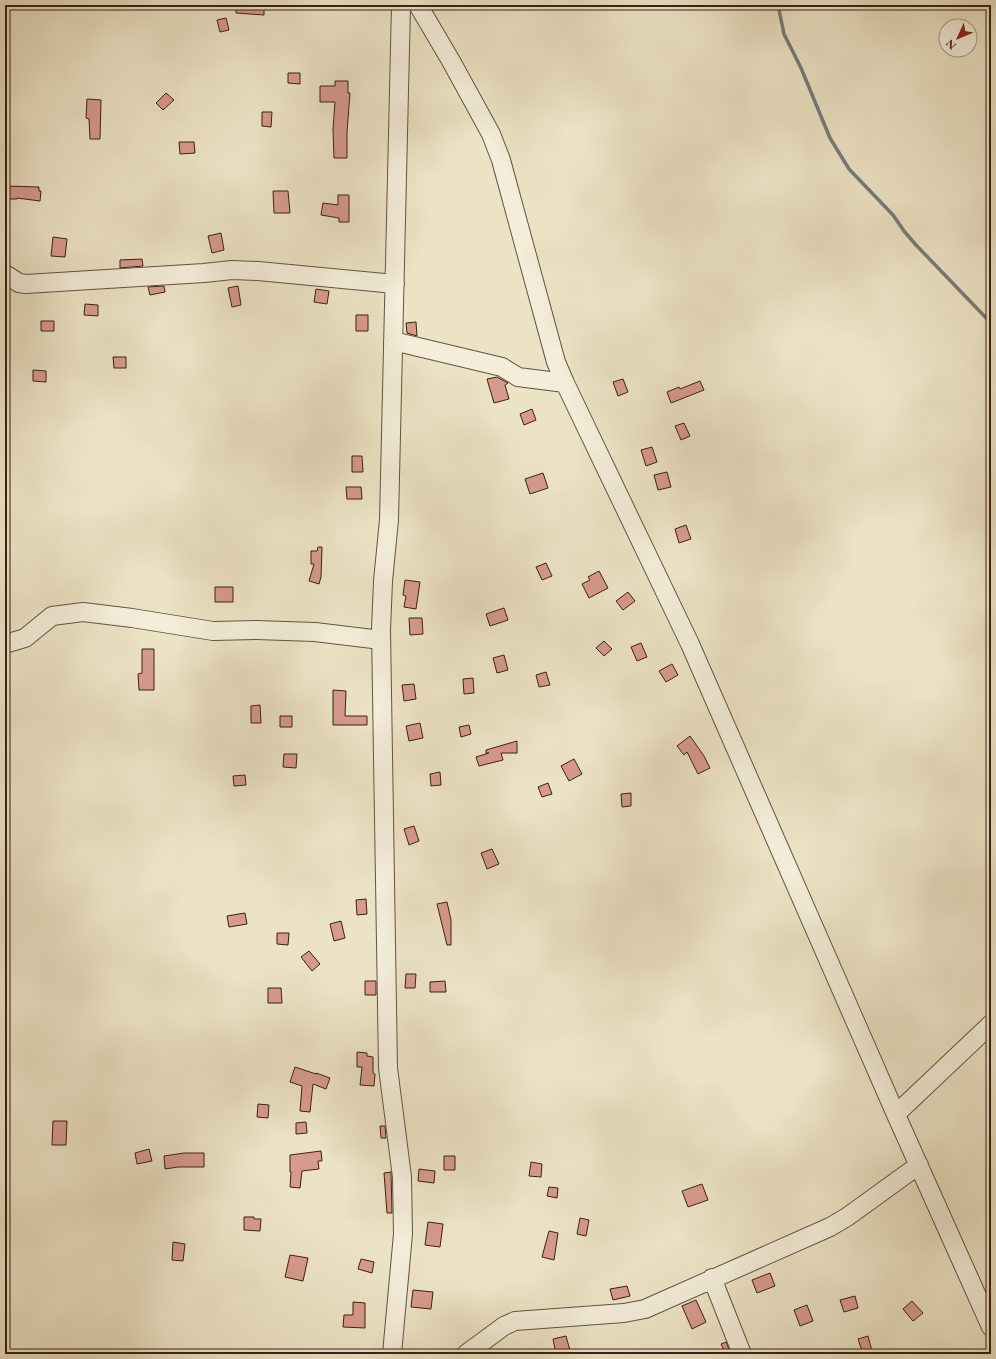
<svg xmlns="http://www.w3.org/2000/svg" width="996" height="1359" font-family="'EB Garamond',serif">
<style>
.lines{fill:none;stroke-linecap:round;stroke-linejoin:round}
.stream{stroke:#767d7c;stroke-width:3.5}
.building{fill:#d79a8d;stroke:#382115}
.minor-casing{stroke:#655241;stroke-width:20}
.minor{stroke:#f3edd9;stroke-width:18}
</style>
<rect width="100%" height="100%" fill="#ece3c5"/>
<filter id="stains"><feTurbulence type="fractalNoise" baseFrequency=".005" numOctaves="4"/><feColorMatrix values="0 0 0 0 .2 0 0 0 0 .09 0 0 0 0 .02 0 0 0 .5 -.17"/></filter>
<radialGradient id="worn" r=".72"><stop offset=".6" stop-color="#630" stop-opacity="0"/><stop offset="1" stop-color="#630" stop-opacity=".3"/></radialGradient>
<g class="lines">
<!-- stream -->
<path class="stream" d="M778,5L784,34L801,68L830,138L849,169L893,215L904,231L916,245L991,323"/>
</g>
<!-- building -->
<path class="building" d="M236,5H264V15L236,13Z
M226,18L229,30L220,32L217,20Z
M288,73H300V84L288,83Z
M335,81H348V93H350L347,132V158H334L333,129L335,102H320V86H335Z
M166,93L174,100L163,110L156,103Z
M87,99L101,100L100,139H90L89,119L86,118Z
M262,112H272L271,127L262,126Z
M179,142H194L195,153L180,154Z
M5,186L39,187V191H41L40,201L17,198V199H5Z
M273,191H288L290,213H274Z
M338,195H349V222H339V218L321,215L323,203L338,205Z
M221,233L224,250L212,253L208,236Z
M53,237L67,239L65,257L51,256Z
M142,259L143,266L120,268V260Z
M164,286L165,292L150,295L148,287Z
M238,286L241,305L232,307L228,288Z
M316,289L329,291L327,304L314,302Z
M85,304L98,305V316L84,315Z
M356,315H368V331H356Z
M41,321H54V331H41Z
M416,322L417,336L407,333L406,323Z
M113,357H126V368H114Z
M33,370L46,371V382L33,381Z
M497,377L508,383L505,385L509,399L494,403L487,379Z
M623,379L628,392L618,396L613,382Z
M700,381L704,390L671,403L667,392L679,387L680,389Z
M532,409L536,420L524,425L520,414Z
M684,423L690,436L681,440L675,426Z
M652,447L657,462L646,466L641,450Z
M352,456H362L363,472H352Z
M667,472L671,487L658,490L654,475Z
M543,473L548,488L530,494L525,479Z
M346,487H361L362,499H347Z
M686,525L691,539L679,543L675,529Z
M318,547H322L321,577L319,584L309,581L314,564H311V551H317Z
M546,563L552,576L542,580L536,567Z
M599,571L608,588L589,598L582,584L590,580L588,577Z
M405,580L420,582L416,609L404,607L406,596L403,595Z
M215,587H233V602H215Z
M628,592L635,601L623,610L616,601Z
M504,608L508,620L490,626L486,614Z
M409,618H422L423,634L410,635Z
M604,641L612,649L604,656L596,648Z
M641,643L647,657L637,661L631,647Z
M142,649H154V690H139L138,674L142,673Z
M504,655L508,670L497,673L493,658Z
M672,664L678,675L666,682L659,671Z
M546,672L550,685L539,687L536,675Z
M473,678L474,693L464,694L463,679Z
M414,684L416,699L404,701L402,685Z
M333,690L346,691L345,716H367V725H333Z
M260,705L261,723H251V706Z
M280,716H292V727H280Z
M420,723L423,738L409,741L406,726Z
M469,725L471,734L461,737L459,727Z
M690,736L704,756L710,768L698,774L687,752L684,755L677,746Z
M517,741V753H501L503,760L479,766L476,757L489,753H486V750Z
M284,754H297L296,768L283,767Z
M574,759L582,774L569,781L561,766Z
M440,772L441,785L431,786L430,774Z
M245,775L246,785L234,786L233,776Z
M548,783L552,794L542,797L538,787Z
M631,793V806L622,807L621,794Z
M414,826L419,841L409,845L404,829Z
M492,849L499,864L487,869L481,853Z
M366,899L367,914L357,915L356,900Z
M447,902L451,920V945H447L437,904Z
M245,913L247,924L229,927L227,916Z
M341,921L345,938L334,941L330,924Z
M277,933H289L288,945L277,944Z
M309,951L320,964L312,971L301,957Z
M406,974H416L415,988H405Z
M365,981H376V995H365Z
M445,981L446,992H430V982Z
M268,988H281L282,1003H268Z
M357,1052L367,1053V1056L373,1057V1073L375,1074L374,1086L360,1085L362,1067H357Z
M295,1067L316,1074V1073L330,1078L326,1089L313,1084L310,1112L300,1111L302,1086L290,1082Z
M258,1104L269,1105L268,1118L257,1117Z
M53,1121H67L66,1145H52Z
M306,1122L307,1133L296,1134V1123Z
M380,1126H385L386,1138H381Z
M149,1149L152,1161L137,1164L135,1153Z
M321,1151L322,1161H318L319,1169L302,1171L300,1188L290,1187L291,1172H290V1155Z
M184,1153H204V1167H178L165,1169L164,1156Z
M444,1156H455V1170H444Z
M531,1162L542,1164L541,1177L529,1176Z
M419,1169L435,1171L434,1183L418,1181Z
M391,1172L392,1213H387L384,1173Z
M702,1184L708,1200L688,1207L682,1191Z
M549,1187L558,1188L557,1198L547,1196Z
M244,1217H254V1219H261L260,1231L244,1230Z
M580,1218L589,1220L586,1236L577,1234Z
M428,1222L443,1224L440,1247L425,1245Z
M549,1231L558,1233L554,1260L542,1257Z
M173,1242L185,1244L183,1261L172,1260Z
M290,1255L308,1258L303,1281L285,1277Z
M361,1259L374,1262L372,1273L358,1269Z
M770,1273L775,1286L757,1293L752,1280Z
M627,1286L630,1296L613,1300L610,1289Z
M413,1290L433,1292L431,1309L411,1307Z
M855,1296L858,1308L844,1312L840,1300Z
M696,1300L706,1322L692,1329L682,1306Z
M912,1301L923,1313L913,1321L903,1309Z
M353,1302L365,1303V1328L343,1327L344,1315H353Z
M807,1305L813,1321L800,1326L794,1310Z
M566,1336L571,1354H556L553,1339Z
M868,1336L872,1351L863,1354L858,1339Z
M726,1342L731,1354H726L721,1344Z"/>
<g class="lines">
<defs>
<path id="minor" d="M418,5L451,61L491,134L501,160L556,362L565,383L690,644L897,1117L991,1327
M5,274L19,283L26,284L204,273L232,270L258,271L395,284
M393,341L502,367L518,377L565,383
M5,644L25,638L52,616L83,612L132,618L213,631L256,630L315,632L381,640
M896,1114L991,1024
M712,1278L742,1354
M392,1354L403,1234L402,1177L388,1068L381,630L383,581L389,520L401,5
M466,1354L504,1326L515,1321L624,1313L645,1309L830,1227L847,1217L919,1165"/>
</defs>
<!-- minor casing -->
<use href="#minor" class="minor-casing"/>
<!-- minor -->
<use href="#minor" class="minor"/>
</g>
<!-- margin -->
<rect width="996" height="1359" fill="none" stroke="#ece3c5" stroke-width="20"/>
<rect x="6" y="6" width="984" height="1347" fill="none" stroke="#382115" stroke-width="2"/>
<rect x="10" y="10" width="976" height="1339" fill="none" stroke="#382115"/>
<!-- north arrow -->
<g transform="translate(958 38) rotate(226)"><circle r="19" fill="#f3edd9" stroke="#a89b8b"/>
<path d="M0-3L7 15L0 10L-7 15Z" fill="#8f2418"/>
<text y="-6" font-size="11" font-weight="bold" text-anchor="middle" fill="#382115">N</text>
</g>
<rect width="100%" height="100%" filter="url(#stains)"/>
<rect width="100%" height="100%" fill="url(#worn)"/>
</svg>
